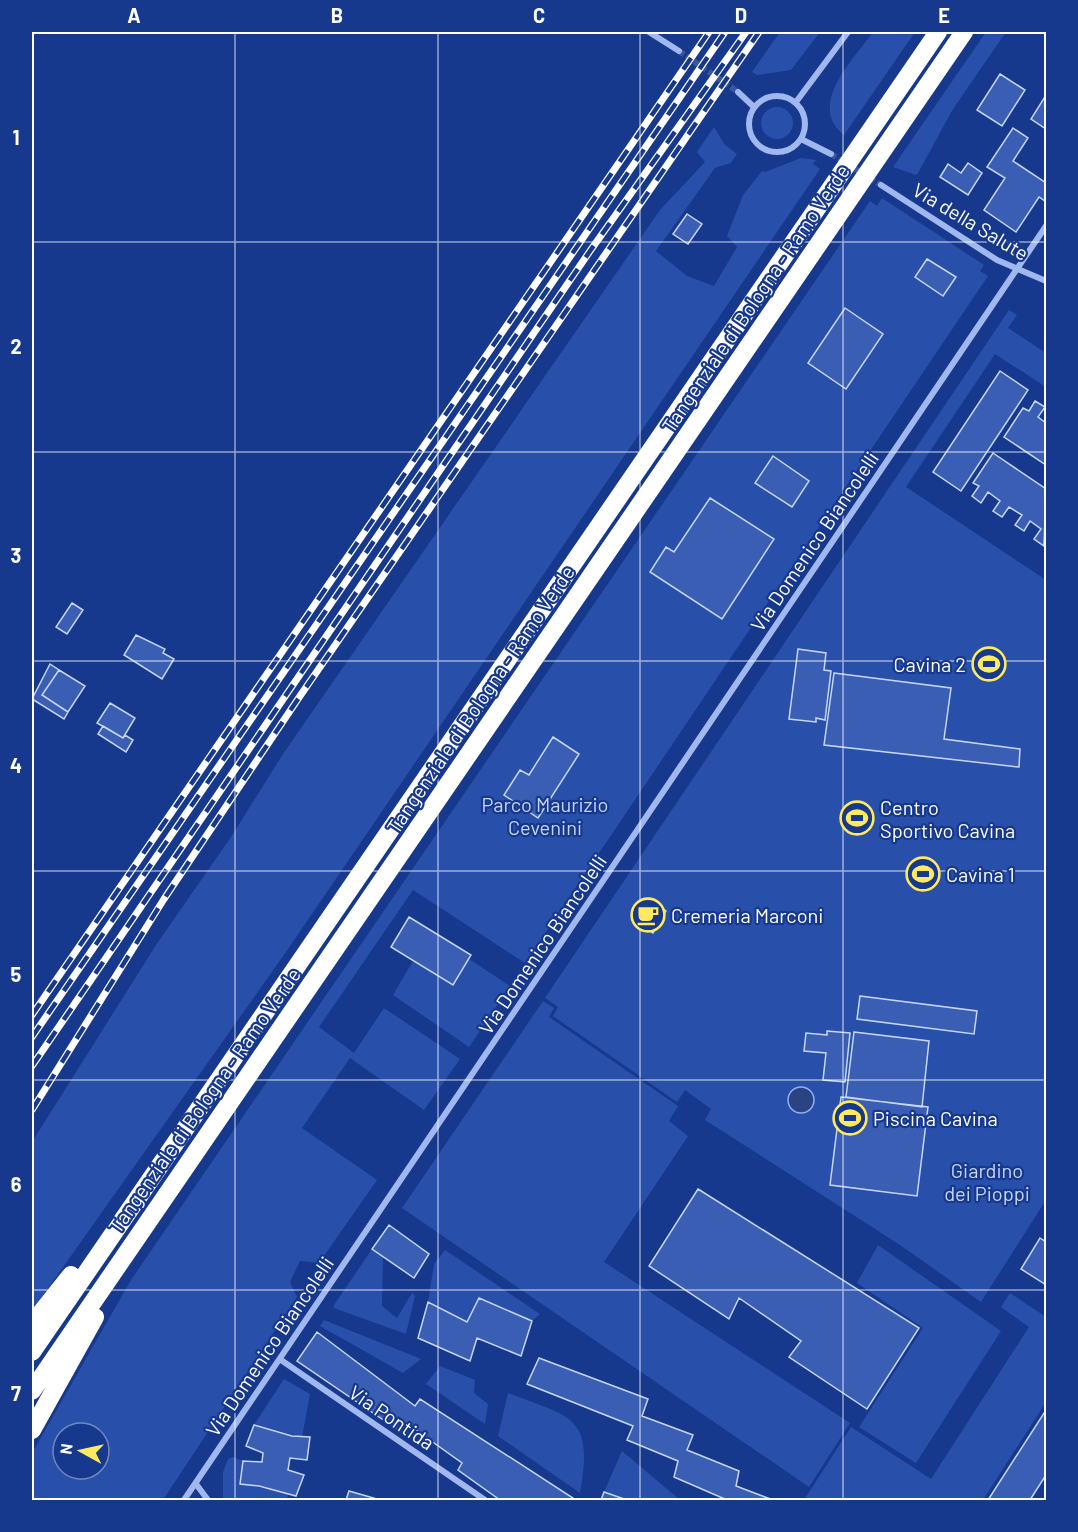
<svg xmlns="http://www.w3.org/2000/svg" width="1078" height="1532" font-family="Barlow,sans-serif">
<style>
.green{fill:#2850ab;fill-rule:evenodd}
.water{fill:#2a4383;stroke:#92b0f2;stroke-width:1.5}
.building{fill:#3a5eb4;stroke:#c6d6fb;stroke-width:1.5}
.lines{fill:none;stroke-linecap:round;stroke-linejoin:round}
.street-tunnel{stroke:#39569e;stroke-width:6;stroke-dasharray:6 3;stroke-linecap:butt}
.street{stroke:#a0b8ef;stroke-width:6}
.highway{stroke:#fff;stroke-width:18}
.rail-casing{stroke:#fff;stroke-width:7}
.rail{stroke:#16388d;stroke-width:4.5;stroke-dasharray:14;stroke-linecap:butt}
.grid{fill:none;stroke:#fff;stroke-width:1.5;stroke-opacity:0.55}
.labels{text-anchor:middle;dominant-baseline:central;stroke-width:4.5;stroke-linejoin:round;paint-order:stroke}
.street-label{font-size:20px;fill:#fff;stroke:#16388d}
.poi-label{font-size:20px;fill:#fff;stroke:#16388d;text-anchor:start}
.park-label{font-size:20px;fill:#c6d6fb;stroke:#16388d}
.neatline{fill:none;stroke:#fff;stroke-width:2}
.grid-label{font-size:20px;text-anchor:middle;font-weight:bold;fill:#fff}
</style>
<rect width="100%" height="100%" fill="#16388d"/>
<!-- green -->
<path class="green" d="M780,32H820L791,70L757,75L752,72Z
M873,32H915L844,135C806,105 854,59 873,32Z
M986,32H1006L953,109L918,173L916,175L893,167Z
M761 123a16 16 0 1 1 32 0a16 16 0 1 1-32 0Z
M714,127L725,145L737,154L731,163L715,168L656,251L687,276L714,286L737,247L727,236L743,195L762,171L765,172L801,158L816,160L813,164L820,169L286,952L32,1311V1142L156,945L231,837L283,754L660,210L705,162L697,152Z
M882,198L984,265L980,271L988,276L525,963L413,890L319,1027L354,1053L384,1008L460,1059L424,1110L350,1058L302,1128L377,1180L319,1263L300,1261L290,1282L297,1297L163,1500H32V1453L131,1280L870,201L877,206ZM63,1433H99V1469H63Z
M1009,310L1017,315L1008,328L1046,353V387L995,354L906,487L1046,580V1200L981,1302L900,1245L705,1120L711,1109L685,1090L677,1102L553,1016L558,1007L545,998Z
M469,959L510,986L469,1047L393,995L413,961L453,985Z
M543,1001L554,1008L549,1017L678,1106L669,1121L688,1136L604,1262L850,1423L809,1487L402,1208Z
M878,1245L1001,1331L916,1463L859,1427L923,1328L857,1283Z
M372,1249L383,1257L382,1306L397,1318L412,1293L415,1296L406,1334L334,1308V1305Z
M445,1250L540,1314L532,1321L479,1298L467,1322L428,1302L434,1264Z
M1010,1293L1046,1317V1402L983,1500H804L851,1427L931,1479L1029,1327L1001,1307Z
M324,1320L421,1359L403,1373L320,1326Z
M440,1366L475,1380L474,1393L488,1404L485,1424L426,1384Z
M284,1379L310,1394L302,1437L254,1425Z
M508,1393C572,1418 594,1415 580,1493L498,1436Z
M622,1451L680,1500H627L604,1492Z
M233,1457L243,1461L241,1484L288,1493L287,1500H223V1472L228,1459Z"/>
<!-- water -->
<path class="water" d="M788 1100a13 13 0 1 1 26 0a13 13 0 1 1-26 0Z"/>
<!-- building -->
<path class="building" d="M1000,74L1025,90L1002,126L977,110Z
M1046,95V129L1031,119Z
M1013,128L1028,138L1013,161L1046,183V198L1045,201L1039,197L1016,232L984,210L1005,178L987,167Z
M968,163L982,173L968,195L940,177L948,164L961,173Z
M687,214L702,224L688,244L673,234Z
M927,259L956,277L943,296L915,277Z
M845,308L883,334L846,389L808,363Z
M1000,371L1028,390L961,491L933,472Z
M1035,401L1045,407L1038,417L1046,423V465L1004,437L1023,408L1029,411Z
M993,453L1046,489L1044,546L1034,539L1041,529L1030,521L1024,531L1015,525L1022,515L1009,507L1002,517L993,511L1000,501L988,492L981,503L972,496L979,486L973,483Z
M773,456L809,481L792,507L755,483Z
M710,498L774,539L722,619L650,572L666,547L674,552Z
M72,603L83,610L67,634L56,627Z
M136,635L165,649L163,653L174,659L162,679L124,655Z
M798,649L826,653L824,670L831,671L825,720L816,718V722L789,719Z
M50,664L59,670L42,695L68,712L64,719L32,699Z
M59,670L85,686L68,712L42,695Z
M834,673L951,688L944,739L1020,749L1019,767L824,745Z
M110,703L135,718L123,738L97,723Z
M103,726L123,738L125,735L133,740L126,752L98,734Z
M553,737L579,754L538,818L504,795L520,770L529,775Z
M648,899L666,911L653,933L634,922Z
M409,917L471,955L453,985L391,947Z
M860,996L977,1011L974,1034L857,1019Z
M827,1031L850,1033L845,1082L823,1080L826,1053L804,1051L806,1033L827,1035Z
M854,1032L929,1041L922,1107L846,1097Z
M841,1097L928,1107L917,1196L830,1185Z
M698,1189L919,1328L867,1409L789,1357L801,1341L739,1298L729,1319L649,1266Z
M389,1225L429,1254L414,1278L372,1249Z
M1040,1238L1046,1242V1285L1021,1269Z
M479,1298L532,1321L521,1356L477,1338L470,1361L418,1338L428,1302L467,1322Z
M317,1332L415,1406L420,1399L576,1500H500L458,1470L462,1463L406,1423L401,1432L297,1361Z
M539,1358L648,1399L642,1416L693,1435L687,1450L739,1471L736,1486L773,1500H727L674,1477L678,1461L627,1440L633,1426L527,1384Z
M1046,1410V1475L1030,1500H988Z
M254,1425L292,1436L310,1437L307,1460L290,1458L288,1470L304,1475L296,1496L259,1486L240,1484L243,1461L262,1462L263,1453L246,1446Z
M349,1491L377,1499L387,1500H346Z
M604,1492L627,1500H601Z"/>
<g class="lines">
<!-- street-tunnel -->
<path class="street-tunnel" d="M679,51L738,92
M831,154L881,185"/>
<!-- street -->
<path class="street" d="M649,32L679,51
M738,92L754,107
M749 124a28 28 0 1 1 56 0a28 28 0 1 1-56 0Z
M796,102L848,32
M801,139L831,154
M881,185L997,260L1046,281
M281,1360L485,1500
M196,1484L208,1500
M184,1500L1046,226"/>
<!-- highway -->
<path class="highway" d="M32,1324L71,1275
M32,1352L938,32
M32,1391L964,32
M32,1430L95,1317"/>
<defs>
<path id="rail" d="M32,1015L709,32
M32,1037L725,32
M32,1066L590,251L746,32
M32,1110L164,899L300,696L759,32"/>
</defs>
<!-- rail casing -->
<use href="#rail" class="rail-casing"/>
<!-- rail -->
<use href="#rail" class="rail"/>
</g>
<!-- grid -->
<path class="grid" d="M235,32V1500M438,32V1500M640,32V1500M843,32V1500M32,242H1046M32,452H1046M32,661H1046M32,871H1046M32,1080H1046M32,1290H1046"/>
<!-- icons -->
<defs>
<symbol id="stadium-ring" viewBox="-11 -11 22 22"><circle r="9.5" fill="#16388d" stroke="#ffe95e" stroke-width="1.5"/><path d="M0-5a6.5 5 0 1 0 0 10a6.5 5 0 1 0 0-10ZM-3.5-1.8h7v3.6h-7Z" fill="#ffe95e"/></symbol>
<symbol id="cafe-ring" viewBox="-11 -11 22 22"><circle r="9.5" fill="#16388d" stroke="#ffe95e" stroke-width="1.5"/><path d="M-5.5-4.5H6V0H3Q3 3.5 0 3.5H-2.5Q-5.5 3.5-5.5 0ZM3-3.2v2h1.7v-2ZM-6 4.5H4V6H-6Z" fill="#ffe95e"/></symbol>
</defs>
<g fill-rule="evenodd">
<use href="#stadium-ring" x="970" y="645" width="38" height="38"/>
<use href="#stadium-ring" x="838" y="799" width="38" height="38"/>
<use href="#stadium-ring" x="904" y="855" width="38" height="38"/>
<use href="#cafe-ring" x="629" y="896" width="38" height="38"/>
<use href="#stadium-ring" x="831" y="1099" width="38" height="38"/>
</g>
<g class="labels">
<!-- street labels -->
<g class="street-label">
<text transform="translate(971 221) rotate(31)">Via della Salute</text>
<text transform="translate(755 298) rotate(-56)">Tangenziale di Bologna - Ramo Verde</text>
<text transform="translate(814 541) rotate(-56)">Via Domenico Biancolelli</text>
<text transform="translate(480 699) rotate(-56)">Tangenziale di Bologna - Ramo Verde</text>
<text transform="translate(542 944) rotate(-56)">Via Domenico Biancolelli</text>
<text transform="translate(204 1100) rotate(-55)">Tangenziale di Bologna - Ramo Verde</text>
<text transform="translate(269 1346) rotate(-56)">Via Domenico Biancolelli</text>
<text transform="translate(392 1417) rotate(34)">Via Pontida</text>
</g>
<!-- poi labels -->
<g class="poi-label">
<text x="966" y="664" text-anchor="end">Cavina 2</text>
<text x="880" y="807">Centro<tspan x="880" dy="23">Sportivo Cavina</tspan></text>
<text x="946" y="874">Cavina 1</text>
<text x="671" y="915">Cremeria Marconi</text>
<text x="873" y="1118">Piscina Cavina</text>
</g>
<!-- park labels -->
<g class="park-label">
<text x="545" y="804">Parco Maurizio<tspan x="545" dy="23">Cevenini</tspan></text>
<text x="987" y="1170">Giardino<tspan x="987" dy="23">dei Pioppi</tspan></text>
</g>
</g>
<!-- border -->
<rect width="1078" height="1532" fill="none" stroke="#16388d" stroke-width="66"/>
<!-- north arrow -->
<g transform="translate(81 1451) rotate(278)"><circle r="28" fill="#16388d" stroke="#7388bb" stroke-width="1.5"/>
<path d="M0-4.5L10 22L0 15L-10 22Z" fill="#ffe95e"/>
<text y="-9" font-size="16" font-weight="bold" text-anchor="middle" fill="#ffffff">N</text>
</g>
<rect x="33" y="33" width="1012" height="1466" class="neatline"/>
<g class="grid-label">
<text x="134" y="23">A</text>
<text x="337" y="23">B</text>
<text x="539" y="23">C</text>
<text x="741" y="23">D</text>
<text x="944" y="23">E</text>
<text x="16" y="145">1</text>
<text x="16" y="354">2</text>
<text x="16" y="563">3</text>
<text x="16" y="773">4</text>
<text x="16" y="982">5</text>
<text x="16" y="1192">6</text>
<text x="16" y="1401">7</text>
</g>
</svg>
